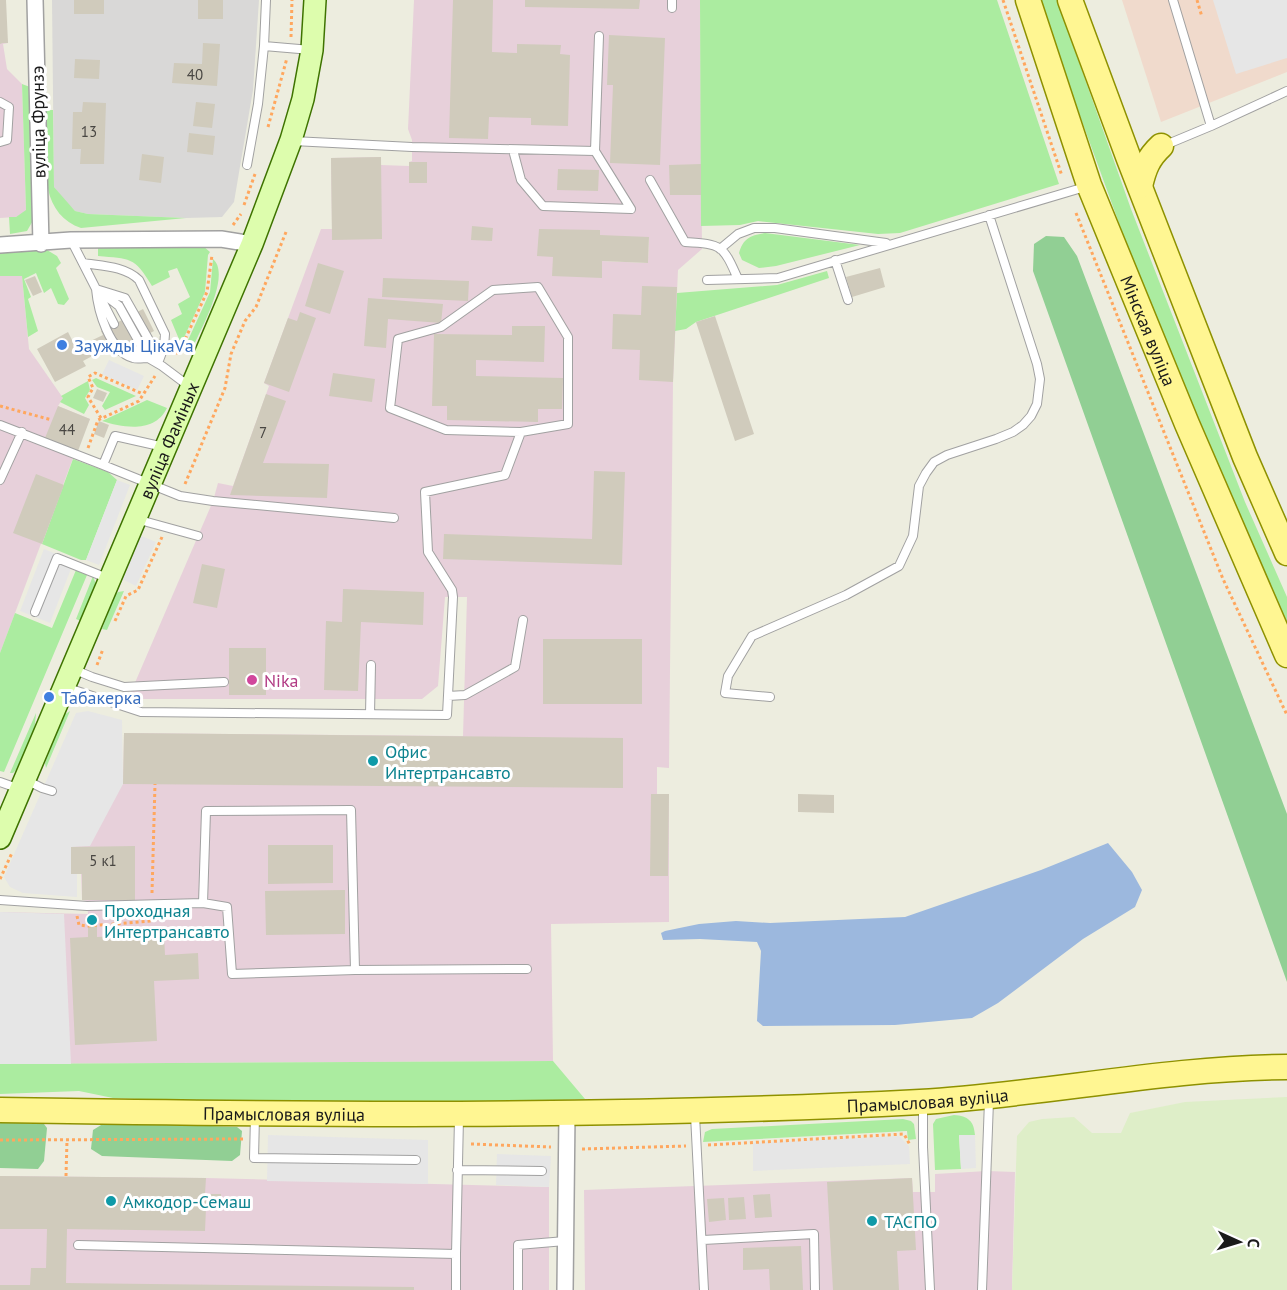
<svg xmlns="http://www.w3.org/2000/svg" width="1287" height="1290" font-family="'PT Sans',sans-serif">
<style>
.residential{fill:#d9d8d7}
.commercial{fill:#f0dacc}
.industrial{fill:#e7d0da;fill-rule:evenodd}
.farmland{fill:#deeec8}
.grass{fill:#abeca0}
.forest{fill:#91cf94}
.parking{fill:#e6e6e6}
.water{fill:#9cb8de}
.building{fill:#d0cbbc}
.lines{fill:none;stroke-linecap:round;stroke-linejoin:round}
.lane-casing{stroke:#a1a1a1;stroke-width:10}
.street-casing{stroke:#a1a1a1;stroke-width:18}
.secondary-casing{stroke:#3e7300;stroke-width:24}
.primary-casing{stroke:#8e9100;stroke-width:27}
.path{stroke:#ffa75e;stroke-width:3;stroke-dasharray:3 3;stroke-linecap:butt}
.lane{stroke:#fff;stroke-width:8}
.street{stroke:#fff;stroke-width:15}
.secondary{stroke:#ddfdad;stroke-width:21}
.primary{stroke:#fff692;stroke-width:24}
.shop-dot{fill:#3f7fe0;stroke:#fff;stroke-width:2}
.hotel-dot{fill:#d1479c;stroke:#fff;stroke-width:2}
.culture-dot{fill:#0f9aa8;stroke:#fff;stroke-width:2}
.labels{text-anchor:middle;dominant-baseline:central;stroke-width:6;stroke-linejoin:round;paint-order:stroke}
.number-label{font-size:15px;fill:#484642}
.street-label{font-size:18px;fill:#1a1a1a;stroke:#fff}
.shop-label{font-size:18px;fill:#366cbe;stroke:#fff;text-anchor:start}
.hotel-label{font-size:18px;fill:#b23c85;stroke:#fff;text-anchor:start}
.culture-label{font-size:18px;fill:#0d838f;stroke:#fff;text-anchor:start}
</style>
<rect width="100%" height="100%" fill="#ededdf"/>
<!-- residential -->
<path class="residential" d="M52,0H259L253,90L234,202L222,217L186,218L88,214L75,211L64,200L54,187Z"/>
<!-- commercial -->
<path class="commercial" d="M1122,0H1287V72L1161,122Z"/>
<!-- industrial -->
<path class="industrial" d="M0,0L8,43L3,44L7,69L22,84L26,211L16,217L0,218Z
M414,0H700L702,249L678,270L673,382L669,768L657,767V794H669V922L551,924L553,1061L0,1064V912L88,914L87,901L82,900L81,874H71V847L123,784L124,733L463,736L467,597H445L438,686L422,699H128L213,501L218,483L233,486L269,386L264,383L321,229H332L331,158L381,157V165L409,166V162L412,161V140L408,129ZM649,237L648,263L600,261Z
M0,276H22L29,349L63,398L58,406L90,419L75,453L0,653Z
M987,1171L1015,1172L1012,1290H585L584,1190L912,1178L913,1192H935V1174Z
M0,1176L206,1178L549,1187V1290H0Z"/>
<!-- farmland -->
<path class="farmland" d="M1287,1097V1290H1012L1017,1136L1029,1122L1042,1119L1074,1117L1092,1133H1121L1130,1113L1185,1102Z"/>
<!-- grass -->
<path class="grass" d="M700,0H997L1059,184L900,233L878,234L758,221L740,225L701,226Z
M1038,0H1057L1131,209L1245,502L1287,597V629L1144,292Z
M22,84L30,87L35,217L27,231L10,234L9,217H16L26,210Z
M46,110H53L54,187L75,211L88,214L186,218L81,228C63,222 52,208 48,189Z
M765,233L860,245L776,266L759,268L742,260L739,253C743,239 750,235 765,233Z
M203,246L210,252L208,255L205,292L181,344L171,320L182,314L178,304L190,297L177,268L168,271L170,277L152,286C134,256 130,259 98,256V247Z
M47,250L57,256L61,263L56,268L69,299L64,305L58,304L51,288L44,293L36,273L24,279L31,297L28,299L38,331L28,337L22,276H0V252Z
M213,259C232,275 199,333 190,353L184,349L210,292Z
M827,271L829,278L696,322L686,329L675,331L677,293L777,285Z
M96,378L136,396L105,410L102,406L110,392L97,387L92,380Z
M88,381L90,390L85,398L89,405L84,414L60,402L63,398L61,396Z
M147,400L167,408C155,433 124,428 102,421Z
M73,459L108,472L117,480L86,560H81L42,544Z
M76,570L87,575L4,772L0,771V653L15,613L52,628Z
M93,576L97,587L83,622L76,619Z
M124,591L107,630L102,629L115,595L118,592Z
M70,711L46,768L45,763L64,715Z
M36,713C34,737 32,757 13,773H10Z
M553,1061L585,1099L480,1104H268L113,1098L79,1091L0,1094V1064Z
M954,1115C968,1116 974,1121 975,1135L959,1136L961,1169L935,1170L933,1124L936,1119Z
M903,1119L911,1121L914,1124L916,1139L908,1140L907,1131L703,1142L705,1132L712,1129Z"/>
<!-- forest -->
<path class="forest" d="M1046,236L1064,237L1077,256L1287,814V982L1033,271L1034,244Z
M0,1122L44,1124L47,1128L44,1161L38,1169L0,1168Z
M106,1122L237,1127L242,1131L240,1155L232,1161L102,1156L91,1149L93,1130Z"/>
<!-- parking -->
<path class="parking" d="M1213,0H1287V58L1236,74Z
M109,360L144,376L137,390L102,374Z
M117,480L130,485L99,565L86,560Z
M139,535L156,542L136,586L120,578Z
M44,549L74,561L50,623L20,611Z
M88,711L122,720L123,784L90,846L71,847V873L77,874V897L23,893L10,887L4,877L76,713Z
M0,912L64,914L71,1064H0Z
M268,1135L428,1140V1184L267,1181Z
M959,1135H975L976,1168L961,1169Z
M899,1136L909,1146L910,1164L753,1171V1143Z
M497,1154L551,1156L549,1187L496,1185Z"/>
<!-- water -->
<path class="water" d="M1108,843L1132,872L1142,890L1135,907L1083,939L998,1003L972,1018L895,1025L763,1026L757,1021L761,951L757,942L700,939L663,940L661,933L665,931L699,924L736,921L770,923L905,917L1041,870Z"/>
<!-- building -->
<path class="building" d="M0,0H6L8,43H3L0,44Z
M74,0H104V14H74Z
M198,0H223V19H198Z
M453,0H493L492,52L517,53V44L561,45L560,54L570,55L568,126L531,125V118L489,117L488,139L449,138Z
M525,0H640L639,9L525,7Z
M609,35L665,38L660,165L610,163L613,85H607Z
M203,43L220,44L217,86L172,83L174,63L202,64Z
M75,59L100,60L99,79L74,78Z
M83,102L106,103L104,164H80L81,149H72L73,112H82Z
M196,102L215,104L212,128L193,126Z
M189,133L215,136L213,155L187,152Z
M142,154L164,157L161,183L139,180Z
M381,157L382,239L332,240L331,158Z
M409,162H427V183H409Z
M701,164V195H670L669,165Z
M558,169L599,170L598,191L557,190Z
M472,226L493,228L492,241L471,240Z
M539,229L600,230V235L649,237L648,263L602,261V278L552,276L553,257L537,256Z
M318,263L344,271L330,314L305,306Z
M880,268L885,287L852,297L846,277Z
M35,276L42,292L33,296L25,280Z
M383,278L469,281L468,301L382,297Z
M642,286L677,287L673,382L639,380L640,350L612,349L613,314L641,315Z
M368,298L443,304L441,323L388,319L386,348L364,346Z
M143,309L154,331L113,352L109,347L83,361L86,366L55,382L37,349L68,332L76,348L103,335L101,331Z
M300,312L316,318L289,392L264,383L288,318L297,321Z
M715,316L754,434L735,441L696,322Z
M512,326H545L544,362L476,360V376L563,378L562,409H538V422L447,420V406H432L434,334L512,335Z
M333,373L375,379L372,402L329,396Z
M97,389L107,393L103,402L93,398Z
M266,394L286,401L263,463L329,464L327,498L230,495Z
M58,406L90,419L78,451L45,438Z
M99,421L109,425L104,438L94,434Z
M594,471L625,472L622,565L443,559L444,534L592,539Z
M36,474L64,485L42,544L13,533Z
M202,564L225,569L217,608L193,603Z
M343,589L424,592L423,625L361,622L358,691L324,690L326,621L342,622Z
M543,639H642V704H543Z
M229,648H266V695H229Z
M124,733L623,738V788L123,784Z
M651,794H669L668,876H650Z
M798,794L834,795V813L798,812Z
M268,845H333V883L268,884Z
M135,846V900H82V874H71V847Z
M345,890V934L266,935L265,891Z
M97,914V937L164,934L165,955L198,953L199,979L154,981L157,1041L75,1045L70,938L88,937V915Z
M0,1176L206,1178L205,1194H221V1208H206L205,1231L67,1229L66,1283L414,1287V1290H0V1285H30L31,1268H46L47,1229H0Z
M912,1178L916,1250L897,1251L899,1290H833L827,1182Z
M770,1194L772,1217L755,1218L753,1195Z
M744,1197L746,1219L729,1220L728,1198Z
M724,1198L726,1220L709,1222L707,1199Z
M801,1246L803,1290H770L769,1269L743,1270V1248Z"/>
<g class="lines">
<defs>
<path id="lane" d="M266,0L264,46L311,50
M672,8V0
M0,102L9,107L7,140L0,142
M1211,126L1287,91
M293,141L412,147L595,151L599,36
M1163,146L1211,126L1173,0
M513,150L521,180L543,206L631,209L595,151
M247,165L258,104L264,46
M650,180L685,242C722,244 723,245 738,279
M71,240L114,324
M720,249L738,234L754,228H775L886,243
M835,260L848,300
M83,263C102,266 125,266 139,280L165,334L164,347L158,363
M707,280L778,278L1085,187
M96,289L125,298L154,349V361
M96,289C98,311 109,351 133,358C137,359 144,358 148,358
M102,293L119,306L148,358
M126,345L162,366L190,387
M0,425L103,465
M164,447L115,436L103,465L180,496L213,501L394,518
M0,480L22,432
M136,519L198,536
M35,612L57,558L107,578
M73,669L92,677L124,687L224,682
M65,687L141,712L447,715L453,597L452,590L428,552L425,492L505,475L521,432L568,424V337L538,287L493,290L441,327L398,339L390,408L446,430L521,432
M448,696L465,695L515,667L523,620
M770,697L725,693L728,676L752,636L846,595L899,566L913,536L919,486L926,473L934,462L947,455L996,439L1013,432L1023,425L1031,416L1037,404L1040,379L1037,364L989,215
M370,714L371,665
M26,780L42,788L52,791
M0,782L20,789
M0,900L87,906L203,903L206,811L351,810L355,970L527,969
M203,903L227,907L232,974L355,970
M923,1106V1147L930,1290
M695,1115L704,1290
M255,1116L254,1158L416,1160
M457,1170L542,1171
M703,1240L814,1234L815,1290
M78,1245L456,1254V1290
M456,1254L459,1118
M518,1290V1245L565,1241
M982,1290L989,1101"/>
<path id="street" d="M35,0L41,244
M0,245L71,240L221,239L252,244
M565,1290L567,1113"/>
<g id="secondary">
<path id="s1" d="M0,838L252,244L291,140L303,99L312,50L315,0"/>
</g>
<g id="primary">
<path id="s2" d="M1028,0L1089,185L1187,424L1287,655"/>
<path d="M1070,0L1129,159L1245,457L1287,553"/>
<path d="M1140,186C1144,169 1148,158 1161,146"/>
<path id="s3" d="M0,1110C307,1115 613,1118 920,1102C1042,1095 1164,1068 1287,1067"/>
</g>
</defs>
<!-- lane casing -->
<use href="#lane" class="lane-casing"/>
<!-- street casing -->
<use href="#street" class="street-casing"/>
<!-- secondary casing -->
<use href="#secondary" class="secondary-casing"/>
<!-- primary casing -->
<use href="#primary" class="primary-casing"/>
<!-- path -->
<path class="path" d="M1003,0L1062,176
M1197,0L1202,17
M291,37L292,0
M268,127L287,58
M244,205L255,174
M1076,213L1223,579L1287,715
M233,225L241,214
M176,354L181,348L207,292L212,255
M0,406L52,420
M101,418L88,397L93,388L88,377L95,373L143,394
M88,448L98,420L139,401L155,376
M185,484L225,388L231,354L245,321L256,307L286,232
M115,621L126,596L138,590L162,537
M97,665L103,649
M0,879L12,853
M152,893L155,784
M77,916L79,925L88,926L152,921V917
M0,1140L244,1139
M471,1144L551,1147
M708,1145L904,1134L910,1145
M582,1149L686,1146
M66,1176L67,1140"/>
<!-- lane -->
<use href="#lane" class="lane"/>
<!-- street -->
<use href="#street" class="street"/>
<!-- secondary -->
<use href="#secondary" class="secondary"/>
<!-- primary -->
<use href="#primary" class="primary"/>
</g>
<!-- markers -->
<g class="shop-dot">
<circle cx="62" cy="345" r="6"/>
<circle cx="49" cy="697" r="6"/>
</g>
<circle class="hotel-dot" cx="252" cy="680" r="6"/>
<g class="culture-dot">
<circle cx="373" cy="761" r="6"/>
<circle cx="92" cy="920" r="6"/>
<circle cx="111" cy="1201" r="6"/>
<circle cx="872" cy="1221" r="6"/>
</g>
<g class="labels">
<!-- number labels -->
<g class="number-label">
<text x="195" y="74">40</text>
<text x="89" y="131">13</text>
<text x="67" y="429">44</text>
<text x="263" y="432">7</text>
<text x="103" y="860">5 к1</text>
</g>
<!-- street labels -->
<g class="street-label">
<text transform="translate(38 122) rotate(-91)">вуліца Фрунзэ</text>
<text stroke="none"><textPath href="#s2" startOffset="352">Мінская вуліца</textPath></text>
<text stroke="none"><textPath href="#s1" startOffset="432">вуліца Фаміных</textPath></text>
<text stroke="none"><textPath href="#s3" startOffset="928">Прамысловая вуліца</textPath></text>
<text stroke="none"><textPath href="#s3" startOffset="284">Прамысловая вуліца</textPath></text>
</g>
<!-- shop labels -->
<g class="shop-label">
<text x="74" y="345">Заужды ЦікаVа</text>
<text x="61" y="697">Табакерка</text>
</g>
<!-- hotel labels -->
<g class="hotel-label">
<text x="264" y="680">Nika</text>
</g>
<!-- culture labels -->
<g class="culture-label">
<text x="385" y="751">Офис<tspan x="385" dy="21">Интертрансавто</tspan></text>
<text x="104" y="910">Проходная<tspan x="104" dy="21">Интертрансавто</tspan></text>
<text x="123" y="1201">Амкодор-Семаш</text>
<text x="884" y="1221">ТАСПО</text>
</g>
</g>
<!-- north arrow -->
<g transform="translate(1239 1242) rotate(94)" stroke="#ffffff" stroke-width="4.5" paint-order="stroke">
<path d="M0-4.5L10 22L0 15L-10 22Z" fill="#1a1a1a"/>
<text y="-9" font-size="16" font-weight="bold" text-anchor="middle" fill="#1a1a1a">С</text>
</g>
</svg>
